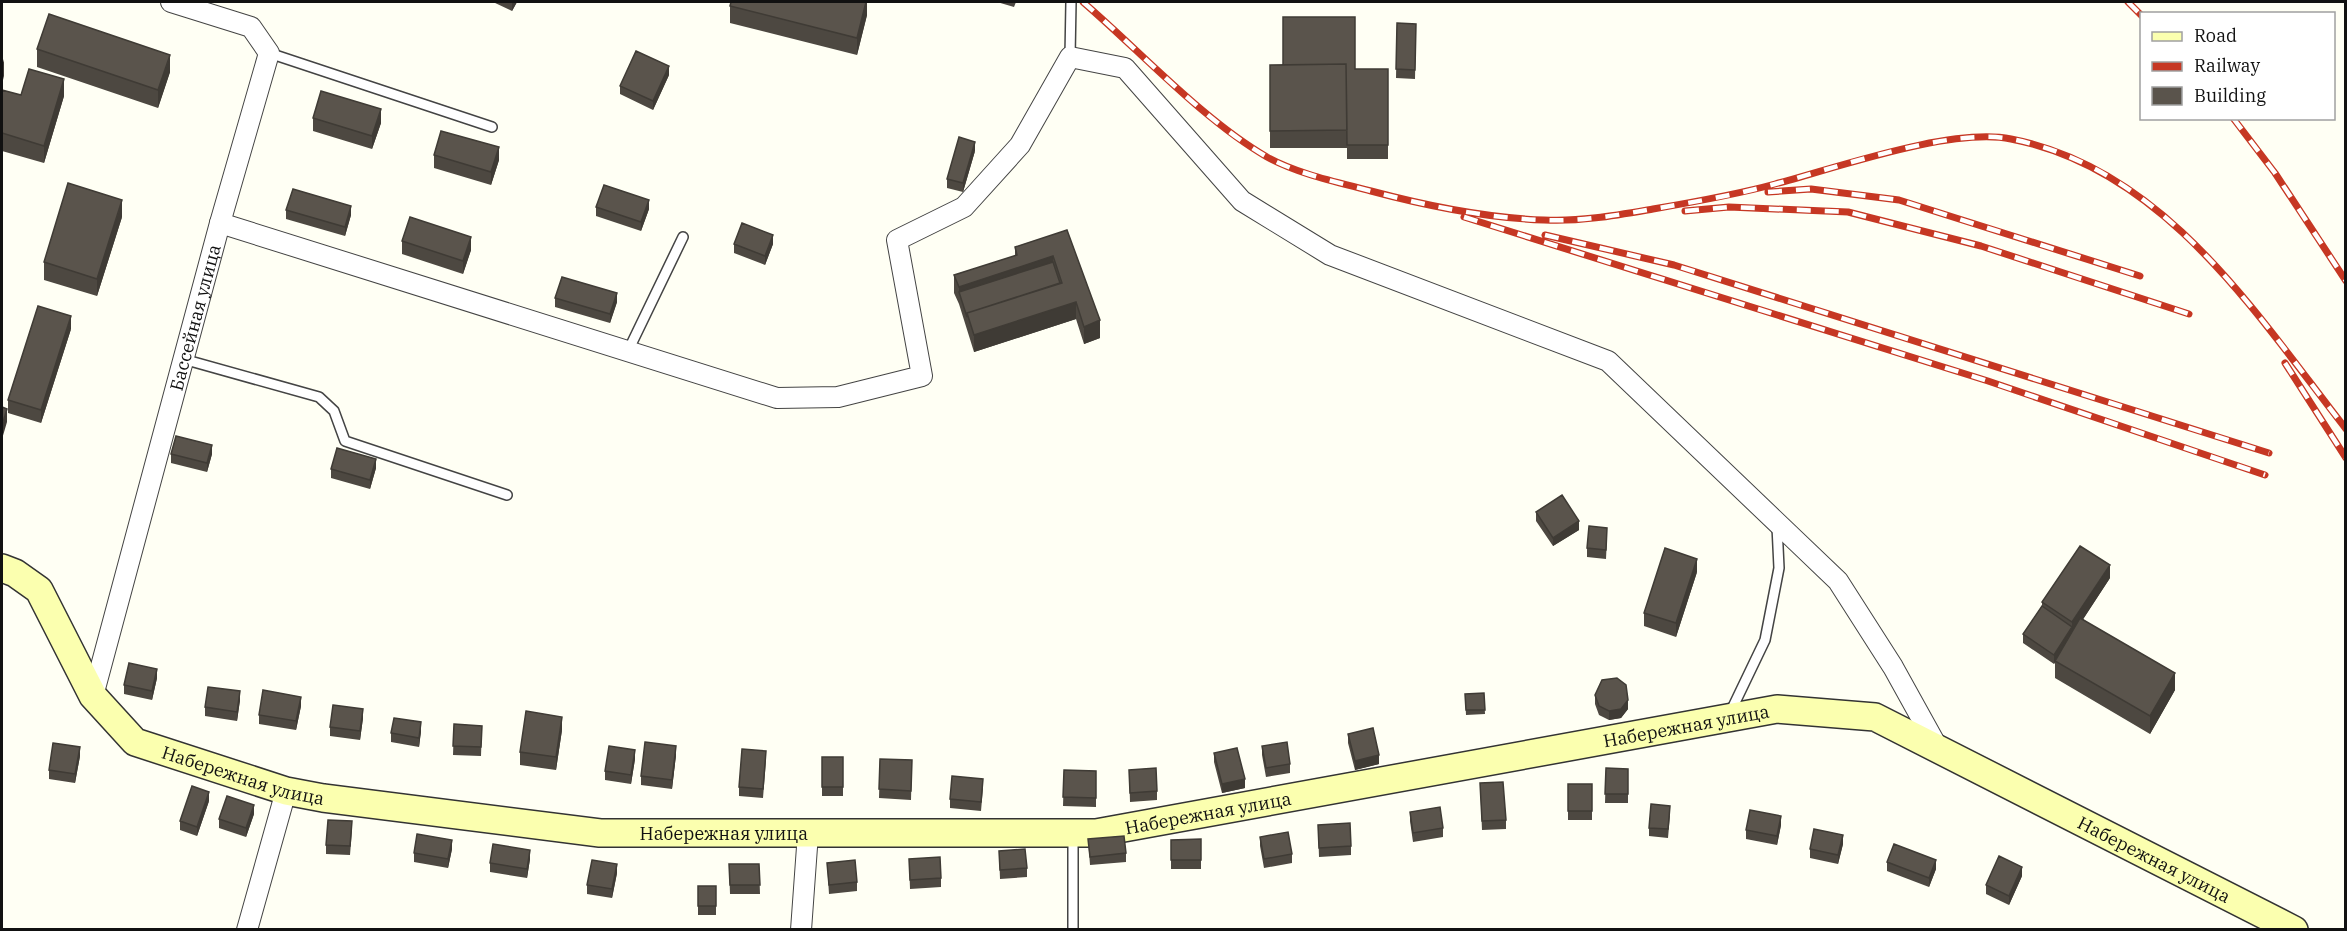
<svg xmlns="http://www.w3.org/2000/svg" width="2347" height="931" font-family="'IBM Plex Serif',serif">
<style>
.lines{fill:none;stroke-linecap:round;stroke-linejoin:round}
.lane-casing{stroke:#444;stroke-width:12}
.street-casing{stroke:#444;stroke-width:22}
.secondary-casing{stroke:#333;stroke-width:30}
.lane{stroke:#fff;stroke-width:9}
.street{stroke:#fff;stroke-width:20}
.secondary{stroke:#fbffaf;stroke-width:27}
.rail-casing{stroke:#c63723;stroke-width:7}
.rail{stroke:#fff;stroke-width:4.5;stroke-dasharray:14;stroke-linecap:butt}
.wall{fill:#4d4841}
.shaded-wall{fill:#3f3b35}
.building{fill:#5a544c;stroke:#3f3b35;stroke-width:1.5}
.labels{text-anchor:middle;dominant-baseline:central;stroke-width:6;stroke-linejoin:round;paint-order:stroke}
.street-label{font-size:18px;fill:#111;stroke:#fff}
</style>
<rect width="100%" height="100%" fill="#fffff4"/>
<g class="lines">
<defs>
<path id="lane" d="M269,53L492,127
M1070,57L1071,2
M628,351L683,237
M183,359L319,397L334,411L345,441L507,495
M1730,713L1765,640L1779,568L1777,526
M1073,836V930"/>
<g id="street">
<path d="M220,223L777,398L838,397L922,376L897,240L964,207L1020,145L1070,57L1125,68L1242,201L1330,255L1608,361L1838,581L1893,667L1939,750"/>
<path id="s1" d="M93,696L220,223L269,53L251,27L171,2"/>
<path d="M247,930L286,791"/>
<path d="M801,930L808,833"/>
</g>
<g id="secondary">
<path id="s2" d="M2,568L15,573L39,590L93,696L135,742L286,791L323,798L600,833H1096L1777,709L1875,717L2294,930"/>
</g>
</defs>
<!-- lane casing -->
<use href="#lane" class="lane-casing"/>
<!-- street casing -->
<use href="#street" class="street-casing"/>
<!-- secondary casing -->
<use href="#secondary" class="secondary-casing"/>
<!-- lane -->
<use href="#lane" class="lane"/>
<!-- street -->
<use href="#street" class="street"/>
<!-- secondary -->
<use href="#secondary" class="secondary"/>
<defs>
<path id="rail" d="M1083,2C1140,51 1203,120 1267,157C1298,174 1337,182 1371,191C1427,206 1487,218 1544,220C1580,222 1618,215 1653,209C1694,202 1735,195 1775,184C1836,168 1951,127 2011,139C2165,169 2256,314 2346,429
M2128,2L2142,16
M2233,118L2275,173L2346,281
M1768,192L1811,189L1899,200L2140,276
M1685,211L1729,207L1848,212L1981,246L2189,314
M1464,217L1988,381L2265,475
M1545,235L1674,265L2269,453
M2285,363L2346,458"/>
</defs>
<!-- rail casing -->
<use href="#rail" class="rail-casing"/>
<!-- rail -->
<use href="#rail" class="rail"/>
</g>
<!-- wall -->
<path class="wall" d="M493,2H517L512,11Z
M867,2V15L857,55L730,23V6Z
M997,2H1016L1014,7Z
M1397,23L1416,24L1415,79L1396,78Z
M37,49L170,72L158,108L37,67Z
M1270,65L1355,69H1388V159H1347V148H1270Z
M669,75L653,110L620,94V86Z
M2,90L21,95L64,96L44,163L2,151Z
M313,118L381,123L372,149L313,131Z
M975,151L963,192L947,188V179Z
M434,155L499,160L491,185L434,168Z
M596,207L649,209L641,231L596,216Z
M286,210L351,215L345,236L286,219Z
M122,217L97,296L44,280V262Z
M1067,230L1100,338L1084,344L1076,319L974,352L959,304L954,293V275L1015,256V247Z
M402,241L471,250L463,274L402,254Z
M734,244H773L765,265L734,253Z
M555,298L617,302L610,323L555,307Z
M71,329L41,423L8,413V400Z
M171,454H212L207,472L171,463Z
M376,468L370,489L331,478V469Z
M1536,512L1579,530L1553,546L1536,521Z
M1607,537L1606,559L1587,557V548Z
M1697,572L1676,637L1644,626V613Z
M2110,578L2083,619L2175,690L2150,734L2055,678V662L2054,664L2023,643V634L2042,606V602Z
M157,678L152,700L124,694V685Z
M1484,693L1485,714L1466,715L1465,694Z
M1595,695L1628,709L1621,718L1609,720L1599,715L1595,704Z
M240,700L237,721L205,716V707Z
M301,706L296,730L259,724V715Z
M363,718L360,740L330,736V727Z
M454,724L482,726L481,756L453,755Z
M562,730L556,770L520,765V752Z
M421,731L419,747L391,742V733Z
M1348,734L1379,764L1355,770L1348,743Z
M1262,746L1290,764V773L1266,777L1262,755Z
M1214,753L1245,788L1222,793L1214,762Z
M676,755L672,789L641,785V776Z
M80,756L75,783L49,779V770Z
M822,757H843V796H822Z
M635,759L631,784L605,780V771Z
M880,759L912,760L911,800L879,798Z
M766,760L763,798L739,796V787Z
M1606,768L1628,769V803H1605Z
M1064,770L1096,771V807L1063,806Z
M1129,770L1157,791V800L1130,802Z
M1480,783L1506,820V829L1482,830Z
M1568,784H1592V820H1568Z
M983,788L981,811L950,808V799Z
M209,801L197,836L180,830V821Z
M1410,812L1443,828V837L1413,842L1410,821Z
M254,814L246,837L219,828V819Z
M1670,815L1668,838L1649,836V828Z
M1318,825L1351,846V855L1319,857Z
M1781,825L1777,845L1746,839V830Z
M352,830L350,855L326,854V845Z
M1260,837L1292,854V863L1264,868L1260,846Z
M1088,839L1126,853V862L1090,865Z
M1201,839V869H1171V840Z
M1843,844L1838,864L1810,858V849Z
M452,849L448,868L414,862V853Z
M999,851L1027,868V877L1000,879Z
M530,859L527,878L490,872V863Z
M909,859L941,878V887L910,889Z
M1887,862L1936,869L1929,887L1887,871Z
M827,863L857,882V891L829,894Z
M729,864H759L760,894H730Z
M617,873L612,898L587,894V885Z
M2022,876L2009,905L1986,894V885Z
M698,886H716V915H698Z"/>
<!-- shaded-wall -->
<path class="shaded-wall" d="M512,2H517L512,11Z
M866,2H867V15L857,55V38Z
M170,55V72L158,108V90Z
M4,59V76L2,84V66Z
M669,66V75L653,110V101Z
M64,79V96L44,163V146Z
M381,109V123L372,149V136Z
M975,142V151L963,192V183Z
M499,147V160L491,185V172Z
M122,200V217L97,296V279Z
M649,200V209L641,231V222Z
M351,206V215L345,236V227Z
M773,235V244L765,265V256Z
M471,237V250L463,274V261Z
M1053,256V274L959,292V304V287Z
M617,293V302L610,323V314Z
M1076,302V319L974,352V335Z
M71,316V329L41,423V410Z
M1100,320V338L1084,344V327Z
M7,409V422L2,439V425Z
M212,445V454L207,472V463Z
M376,459V468L370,489V480Z
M1579,521V530L1553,546V538Z
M1697,559V572L1676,637V623Z
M2110,565V578L2054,664V655L2072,627V622Z
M157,669V678L152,700V691Z
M2175,673V690L2150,734V716Z
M240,691V700L237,721V712Z
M301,697V706L296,730V721Z
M1628,700V709L1621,718L1609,720V711Z
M363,709V718L360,740V731Z
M562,717V730L556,770V757Z
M421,722V731L419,747V738Z
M676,746V755L672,789V780Z
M80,747V756L75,783V774Z
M635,750V759L631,784V775Z
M1379,755V764L1355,770V761Z
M1245,779V788L1222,793V784Z
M209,792V801L197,836V827Z
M254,805V814L246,837V828Z
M1781,816V825L1777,845V836Z
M1843,835V844L1838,864V855Z
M452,840V849L448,868V859Z
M530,850V859L527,878V869Z
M1936,860V869L1929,887V878Z
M617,864V873L612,898V889Z
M2022,867V876L2009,905V896Z"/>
<!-- building -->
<path class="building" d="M731,2H866L857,38L730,6Z
M49,14L170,55L158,90L37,49Z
M1283,17H1355V69H1388V145H1347L1346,64L1283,65Z
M1397,23L1416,24L1415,70L1396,69Z
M636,51L669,66L653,101L620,86Z
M1346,64L1347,130L1270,131V65Z
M29,69L64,79L44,146L2,133V90L21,95Z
M321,91L381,109L372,136L313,118Z
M441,131L499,147L491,172L434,155Z
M959,137L975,142L963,183L947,179Z
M68,183L122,200L97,279L44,262Z
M604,185L649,200L641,222L596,207Z
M293,189L351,206L345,227L286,210Z
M410,217L471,237L463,261L402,241Z
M742,223L773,235L765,256L734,244Z
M1067,230L1100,320L1084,327L1076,302L974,335L967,313L1062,283L1053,256L959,287L954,275L1017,255L1015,247Z
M1053,262L1060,283L967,313V317L959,292Z
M562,277L617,293L610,314L555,298Z
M38,306L71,316L41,410L8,400Z
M2,407L7,409L2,425Z
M176,436L212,445L207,463L171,454Z
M337,448L376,459L370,480L331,469Z
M1562,495L1579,521L1553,538L1536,512Z
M1589,526L1607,528L1606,550L1587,548Z
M2080,546L2110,565L2072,622L2042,602Z
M1665,548L1697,559L1676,623L1644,613Z
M2042,606L2072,627L2054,655L2023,634Z
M2080,618L2175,673L2150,716L2055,661Z
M129,663L157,669L152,691L124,685Z
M1617,678L1626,685L1628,700L1621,709L1609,711L1599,706L1595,695L1602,680Z
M208,687L240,691L237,712L205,707Z
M263,690L301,697L296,721L259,715Z
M1484,693L1485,710H1466L1465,694Z
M333,705L363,709L360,731L330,727Z
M526,711L562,717L556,757L520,752Z
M394,718L421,722L419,738L391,733Z
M454,724L482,726L481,747L453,746Z
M1373,728L1379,755L1355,761L1348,734Z
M645,742L676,746L672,780L641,776Z
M1287,742L1290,764L1266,768L1262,746Z
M53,743L80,747L75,774L49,770Z
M609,746L635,750L631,775L605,771Z
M1237,748L1245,779L1222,784L1214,753Z
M742,749L766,751L763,789L739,787Z
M822,757H843V787H822Z
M880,759L912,760L911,791L879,789Z
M1156,768L1157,791L1130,793L1129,770Z
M1606,768L1628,769V794H1605Z
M1064,770L1096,771V798L1063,797Z
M952,776L983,779L981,802L950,799Z
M1503,782L1506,820L1482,821L1480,783Z
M1568,784H1592V811H1568Z
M192,786L209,792L197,827L180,821Z
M227,796L254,805L246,828L219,819Z
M1651,804L1670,806L1668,829L1649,828Z
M1440,807L1443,828L1413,833L1410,812Z
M1750,810L1781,816L1777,836L1746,830Z
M328,820L352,821L350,846L326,845Z
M1350,823L1351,846L1319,848L1318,825Z
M1814,829L1843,835L1838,855L1810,849Z
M1288,832L1292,854L1264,859L1260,837Z
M417,834L452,840L448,859L414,853Z
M1124,836L1126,853L1090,857L1088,839Z
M1201,839V860H1171V840Z
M493,844L530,850L527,869L490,863Z
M1894,844L1936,860L1929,878L1887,862Z
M1025,849L1027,868L1000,870L999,851Z
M1999,856L2022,867L2009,896L1986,885Z
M940,857L941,878L910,880L909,859Z
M592,860L617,864L612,889L587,885Z
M855,860L857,882L829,885L827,863Z
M729,864H759L760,885H730Z
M698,886H716V906H698Z"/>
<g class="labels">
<!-- street labels -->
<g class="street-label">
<text stroke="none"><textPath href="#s1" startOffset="392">Бассейная улица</textPath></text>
<text stroke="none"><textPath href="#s2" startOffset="1796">Набережная улица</textPath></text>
<text stroke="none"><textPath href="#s2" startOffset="338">Набережная улица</textPath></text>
<text stroke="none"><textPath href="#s2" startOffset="1310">Набережная улица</textPath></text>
<text stroke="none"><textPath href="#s2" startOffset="824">Набережная улица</textPath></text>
<text stroke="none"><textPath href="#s2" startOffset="2300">Набережная улица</textPath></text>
</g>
</g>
<!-- border -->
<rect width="2347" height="931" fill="none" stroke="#111111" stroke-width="6"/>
<!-- legend -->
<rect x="2140" y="12" width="195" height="108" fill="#ffffff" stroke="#a0a0a0" stroke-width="1.5"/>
<rect x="2152" y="32" width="30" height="9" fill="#fbffaf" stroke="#a0a0a0" stroke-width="1.5"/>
<text x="2194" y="42" font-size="18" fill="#111111">Road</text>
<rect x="2152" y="62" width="30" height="9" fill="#c63723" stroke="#a0a0a0" stroke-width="1.5"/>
<text x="2194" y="72" font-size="18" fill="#111111">Railway</text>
<rect x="2152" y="87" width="30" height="18" fill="#5a544c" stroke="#a0a0a0" stroke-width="1.5"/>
<text x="2194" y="102" font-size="18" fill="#111111">Building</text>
</svg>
